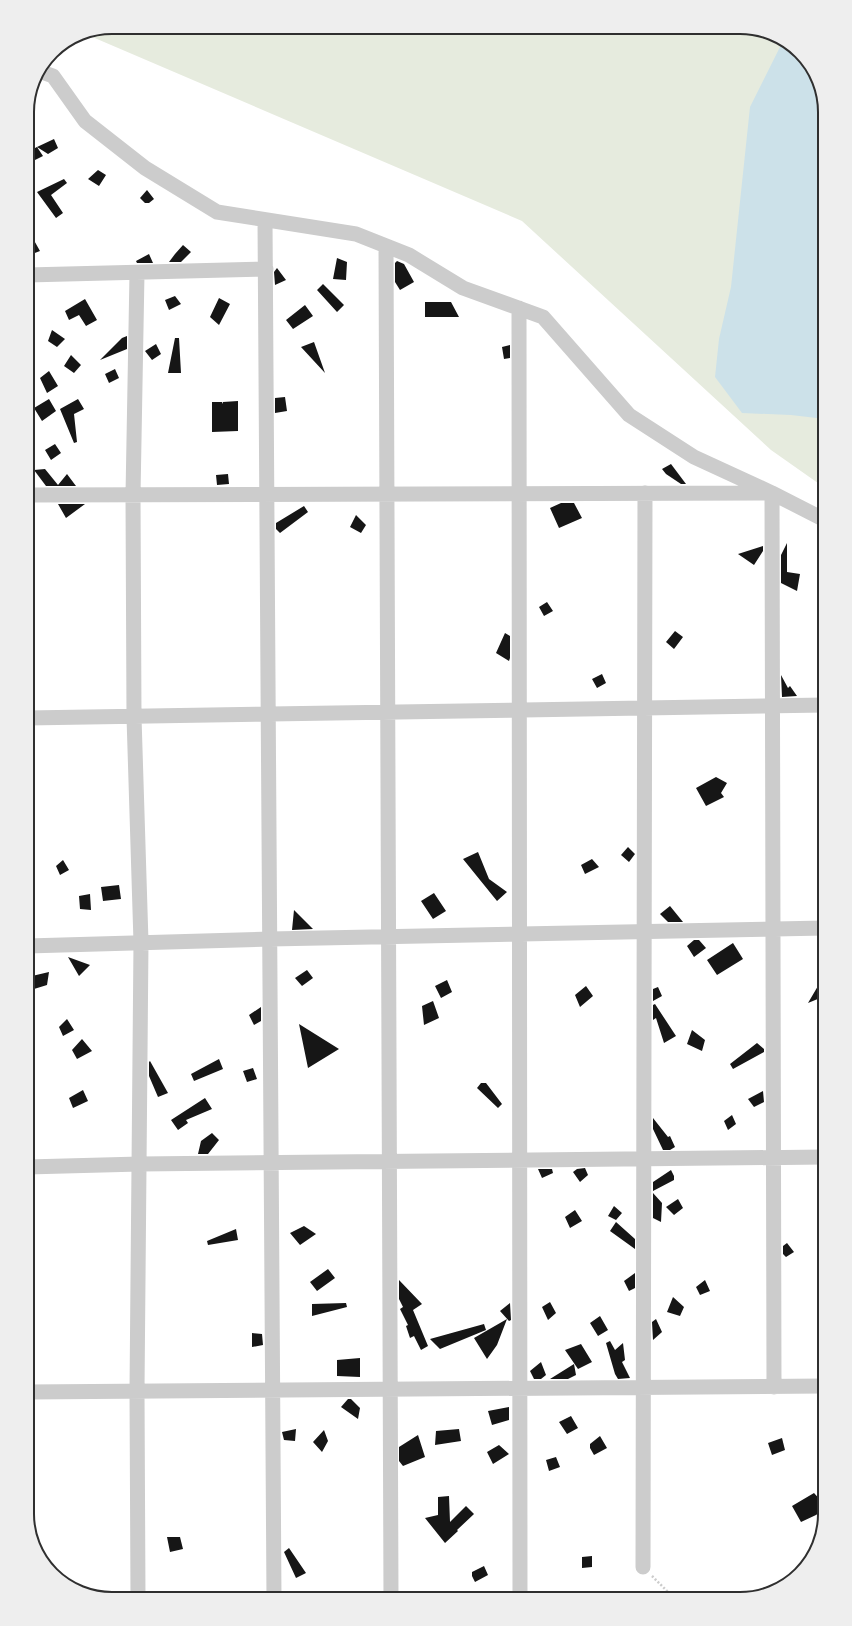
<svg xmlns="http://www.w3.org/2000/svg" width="852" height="1626" font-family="'Open Sans',sans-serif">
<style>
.green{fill:#e6ebde}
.water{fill:#cce1e9}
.building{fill:#161616}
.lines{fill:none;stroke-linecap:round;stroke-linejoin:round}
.path{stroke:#ccc;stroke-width:2.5;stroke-dasharray:2 2;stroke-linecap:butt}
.minor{stroke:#ccc;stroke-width:15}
.rim{fill:none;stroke:#2f2f2f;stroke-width:2}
</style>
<rect width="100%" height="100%" fill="#fff"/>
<!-- green -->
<path class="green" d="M112,27H745L791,45L818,80L825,112V488L771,450L522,221L83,33Z"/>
<!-- water -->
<path class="water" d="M783,41L791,45L818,80L825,112V419L791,415L742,413L715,377L719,339L731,287L750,107Z"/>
<!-- building -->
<path class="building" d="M54,139L58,148L48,154L37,147Z
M37,147L43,156L27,164V152Z
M98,170L106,175L99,186L88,179Z
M64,179L67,183L51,195L63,213L56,218L37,192Z
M147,190L154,199L149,203H145L140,198Z
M27,228L40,251L27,256Z
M183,245L191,252L181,262H169L175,254Z
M149,254L153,263H137L136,261Z
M337,258L347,262L346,280L333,279Z
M397,261L404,264L414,282L400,290L395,282V263Z
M277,268L286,280L275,285L274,272Z
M323,284L344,305L337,312L317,290Z
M175,296L181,304L169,310L165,300Z
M219,298L230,304L219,325L210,317Z
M85,299L97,320L86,326L79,315L69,320L65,311Z
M425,302H451L459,317H425Z
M305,305L313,316L293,329L286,320Z
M52,330L65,339L57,347L48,341Z
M127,336V349L100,360L122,338Z
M175,338H179L181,373H168Z
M314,342L325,373L301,347Z
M156,344L161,354L152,360L145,351Z
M510,345V358L504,359L502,347Z
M71,355L81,365L74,373L64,366Z
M115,369L119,378L109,383L105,374Z
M49,371L58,386L47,393L40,378Z
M285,397L287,411L275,413V398Z
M49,399L56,411L42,421L34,408Z
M78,399L84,409L74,414L77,442L74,443L60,409Z
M238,401V431L212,432V402H222L223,404V402Z
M55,444L61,453L51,460L45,450Z
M671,464L686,484H681L666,474L662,469Z
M45,469L58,485L67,474L76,486H46L34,470Z
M228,474L229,484L217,485L216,475Z
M561,503H574L582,518L559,528L550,508Z
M58,504H85L66,518Z
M304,506L308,512L280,533L276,529V523Z
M356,515L366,525L361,533L350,527Z
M787,543V572L800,574L797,591L781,583V555Z
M763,546V551L754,565L738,554Z
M547,602L553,611L544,616L539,607Z
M675,631L683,637L674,649L666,642Z
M505,633L510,636V658L509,661L496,653Z
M602,674L606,683L597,688L592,679Z
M781,675L788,688L790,686L797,696L782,697Z
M716,777L727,783L721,793L724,797L706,806L696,788Z
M628,847L635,854L629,862L621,855Z
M478,852L489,879L507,892L497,901L463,859Z
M592,859L599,867L585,874L581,865Z
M63,860L69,870L60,875L56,866Z
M119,885L121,899L103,901L101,887Z
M434,893L446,911L433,919L421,901Z
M90,894L91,910L80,909L79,896Z
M670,906L683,922H668L660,914Z
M294,910L313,929L292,930Z
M694,940H699L706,948L694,957L687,946Z
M733,943L743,959L717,975L707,960Z
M68,957L90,965L79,976Z
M307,970L313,978L302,986L295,978Z
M49,972L47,985L34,989L32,976Z
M825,974V996L808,1003Z
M447,980L452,992L441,998L435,986Z
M586,986L593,996L580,1007L575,995Z
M658,987L662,996L653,1001V989Z
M433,1001L439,1018L424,1025L422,1006Z
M655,1004L676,1036L664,1043L656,1018L653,1020V1005Z
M261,1007V1021L254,1025L249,1015Z
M67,1019L74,1030L63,1036L59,1027Z
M299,1024L339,1049L308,1068Z
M692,1030L705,1040L702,1051L687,1044Z
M82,1039L92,1051L77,1059L72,1050Z
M757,1043L764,1049V1052L733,1069L730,1064Z
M219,1059L223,1069L194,1081L191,1074Z
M150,1061L168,1093L158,1097L149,1076V1062Z
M253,1068L257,1079L247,1082L243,1071Z
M481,1083H486L502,1104L498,1108L477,1088Z
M83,1090L88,1101L73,1108L69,1098Z
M763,1091L764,1102L754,1107L748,1099Z
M205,1098L212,1109L186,1120L188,1123L178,1130L171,1120Z
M732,1115L736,1124L728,1130L724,1121Z
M653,1118L668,1137L670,1136L675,1147L670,1150H663L653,1129Z
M212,1133L219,1140L208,1154H198L201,1141Z
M585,1168L588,1175L580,1182L573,1172L577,1169Z
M538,1169H552L553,1173L542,1178Z
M671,1170L674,1176V1180L653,1191V1182Z
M653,1193L662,1203L661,1222L653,1218Z
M678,1199L683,1208L674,1215L666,1207Z
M614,1206L622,1213L616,1220L608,1216Z
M575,1210L582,1221L570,1228L565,1217Z
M616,1222L635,1239V1249L610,1231Z
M304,1226L316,1234L300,1245L290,1233Z
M236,1229L238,1240L208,1245L207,1241Z
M787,1243L794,1252L786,1257L783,1254V1246Z
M328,1269L335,1278L317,1291L310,1282Z
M635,1273V1288L629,1291L624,1281Z
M399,1280L422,1304L413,1310L428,1346L421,1350L414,1336L410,1338L406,1326L408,1325L400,1309L403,1307L399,1299Z
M705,1280L710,1291L700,1295L696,1287Z
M673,1297L684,1307L680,1316L667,1312Z
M550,1302L556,1313L548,1320L542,1307Z
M346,1303L347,1307L312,1316V1304Z
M510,1303L511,1320L509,1321L500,1311Z
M600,1316L608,1330L598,1336L590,1323Z
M507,1319L497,1345L487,1359L474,1338Z
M656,1319L662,1332L653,1340L652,1322Z
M484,1324L486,1330L440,1349L430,1339Z
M252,1333L262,1334L263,1345L252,1347Z
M610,1341L615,1350L623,1343L625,1360L622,1362L630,1378L618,1379L615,1374L606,1343Z
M581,1344L592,1362L578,1369L565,1350Z
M360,1358V1377L337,1376V1360Z
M541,1362L546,1375L541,1379H534L530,1371Z
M574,1364L576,1375L568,1379H550Z
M348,1399H351L360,1408L358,1419L341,1407Z
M509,1407V1420L492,1425L488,1411Z
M571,1416L578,1428L567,1434L559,1422Z
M296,1429L295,1441L284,1440L282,1432Z
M459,1429L461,1441L435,1445L436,1431Z
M324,1430L328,1441L322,1452L313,1442Z
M418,1435L425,1457L403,1466L399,1461V1447Z
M600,1436L607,1448L594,1455L590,1448V1444Z
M782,1438L785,1450L772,1455L768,1443Z
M499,1445L509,1454L493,1464L487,1452Z
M556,1457L560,1467L549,1471L546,1460Z
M814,1493L825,1505V1508L816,1515L801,1522L792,1506Z
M449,1496L450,1522L466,1506L474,1514L457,1530L458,1531L445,1543L425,1518L438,1515V1497Z
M167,1537H180L183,1549L170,1552Z
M289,1548L306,1573L296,1578L284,1552Z
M592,1556V1567L582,1568V1557Z
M484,1566L488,1575L475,1582L472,1576V1572Z"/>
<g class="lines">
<!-- path -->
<path class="path" d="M652,1576L675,1599"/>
<!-- minor -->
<path class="minor" d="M39,71L53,76L85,121L145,168L217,212L356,234L409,255L463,288L543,317L629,415L694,457L772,493L825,520
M265,220L274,1599
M386,246L391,1599
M137,273L133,495L134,717L141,942L137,1391L138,1599
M27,275L266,269
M519,308L520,1599
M27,495L772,493L774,1387
M27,718L825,705
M27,946L270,939L825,928
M27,1167L140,1164L825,1157
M27,1392L825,1386
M643,1567L645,493"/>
</g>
<!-- crop -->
<path d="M0 0H852V1626H0ZM112 34H740A78 78 0 0 1 818 112V1514A78 78 0 0 1 740 1592H112A78 78 0 0 1 34 1514V112A78 78 0 0 1 112 34Z" fill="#eee" fill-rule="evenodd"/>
<path class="rim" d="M112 34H740A78 78 0 0 1 818 112V1514A78 78 0 0 1 740 1592H112A78 78 0 0 1 34 1514V112A78 78 0 0 1 112 34Z"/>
</svg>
